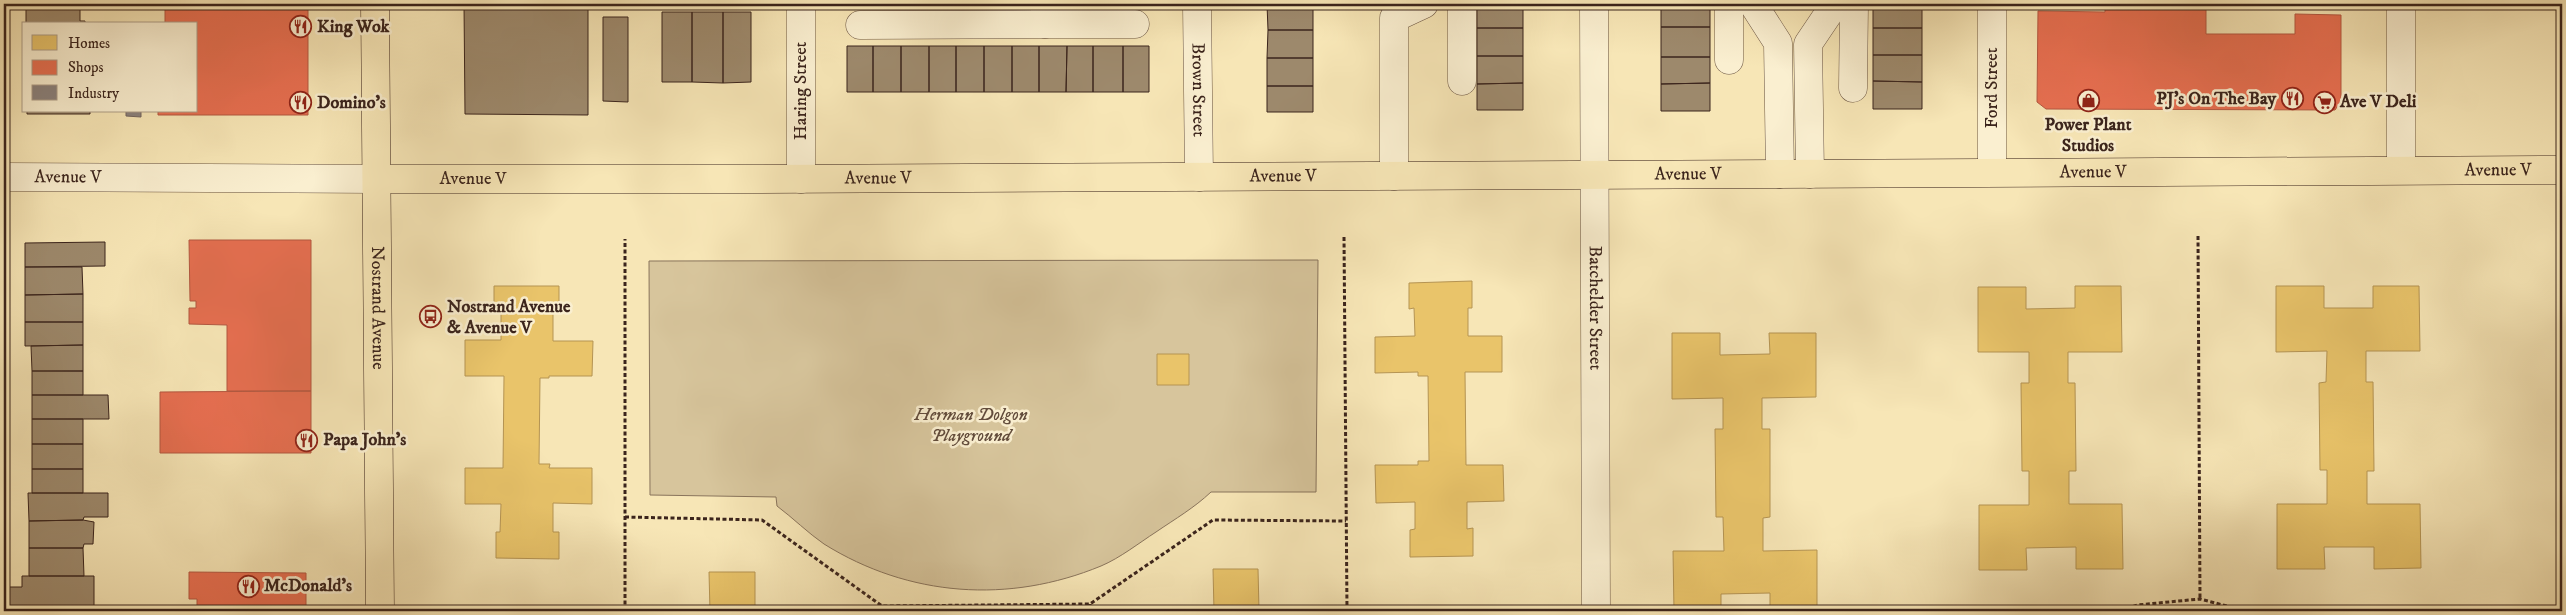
<svg xmlns="http://www.w3.org/2000/svg" width="2566" height="615" font-family="'IM FELL DW Pica',serif">
<style>
.green{fill:#d7c59c;stroke:#89745c}
.homes{fill:#e9c46a;stroke:#b59453}
.shops{fill:#e76f51;stroke:#b35841}
.industry{fill:#8a817c;stroke:#72655f}
.building{fill:#9d896c;stroke:#3b241c}
.lines{fill:none;stroke-linecap:round;stroke-linejoin:round}
.minor-casing{stroke:#6a5442;stroke-width:29}
.major-casing{stroke:#3b241c;stroke-width:29}
.path{stroke:#3b241c;stroke-width:3;stroke-dasharray:4 2.5;stroke-linecap:butt}
.minor{stroke:#faefd0;stroke-width:28}
.major{stroke:#f7e6b6;stroke-width:28}
.labels{text-anchor:middle;dominant-baseline:central;stroke-width:5;stroke-linejoin:round;paint-order:stroke}
.poi-label{font-size:18px;font-weight:bold;fill:#3b241c;stroke:#faefd0;text-anchor:start}
.street-label{font-size:18px;fill:#3b241c;stroke:#faefd0}
.park-label{font-size:18px;font-style:italic;fill:#624c3c;stroke:#faefd0}
</style>
<rect width="100%" height="100%" fill="#f7e6b6"/>
<filter id="stains"><feTurbulence type="fractalNoise" baseFrequency=".004" numOctaves="4"/><feColorMatrix values="0 0 0 0 .2 0 0 0 0 .09 0 0 0 0 .02 0 0 0 .5 -.17"/></filter>
<radialGradient id="worn" r=".72"><stop offset=".6" stop-color="#630" stop-opacity="0"/><stop offset="1" stop-color="#630" stop-opacity=".3"/></radialGradient>
<!-- green -->
<path class="green" d="M1318,260L1316,492H1211C1194,508 1175,519 1156,532C1139,543 1120,558 1101,566C1009,604 909,597 824,544C808,533 793,518 777,506L776,497L650,495L649,261Z"/>
<!-- homes -->
<path class="homes" d="M1472,281V308H1468V336H1502V372H1465L1466,465H1503L1504,501L1467,502V529L1473,528V556L1410,557V530L1415,529V502L1376,503L1375,465H1418V461H1429L1428,376H1418V372L1375,373V337L1415,336L1414,308L1409,309V283Z
M494,286H559V312H553V341H593L592,376H549V378H540L539,464H550L549,468H592V504L553,503V532H559V559L496,558V532H500L501,504H465V468H503L504,376H465V340H501V313L494,312Z
M2075,286H2121L2122,352H2068V383H2075L2076,471H2069V504H2122L2123,569H2076V547L2026,548L2027,570H1979V505H2029V471H2022L2021,383H2029V352H1978V287H2026V309L2075,308Z
M2276,286H2324V308H2373V286H2419L2420,351H2366V382H2373L2374,471H2367V504H2420L2421,568L2374,569V547H2324L2325,569H2277V504H2327V470H2320L2319,383L2326,382L2327,351L2276,352Z
M1672,333H1720V355L1770,354L1769,333H1816V397L1762,398V429H1770V517L1763,518V551L1817,550V611H1770V593L1721,594V611H1674L1673,551H1724L1723,517H1716L1715,429H1723V398L1672,399Z
M1157,354H1189V385H1157Z
M1213,569H1258L1259,610L1301,609V611H1214Z
M709,572H755V611H710Z"/>
<!-- shops -->
<path class="shops" d="M165,4H308V115H158V111H196V24H158L165,23Z
M2105,4H2206V34H2295V14L2341,15V101L2335,110L2046,109L2037,102L2038,11L2105,12Z
M189,240H311V391H227V325L189,324V308H196V301H190Z
M311,391V453H160V392Z
M189,572L306,573V611H197V599H189Z"/>
<!-- industry -->
<path class="industry" d="M126,111H141V117L126,116Z"/>
<!-- building -->
<path class="building" d="M26,4H80V7H26Z
M464,4H588V115L465,114Z
M1267,4H1313V30H1268Z
M1477,4H1523V28H1477Z
M1661,4H1710V27H1661Z
M1873,4H1922V28H1873Z
M26,7H80V21H85V24H26Z
M662,12H692V82H662Z
M692,12H723V83L692,82Z
M723,12H751V82L723,83Z
M603,17H628V102L603,101Z
M1661,27H1710V57H1661Z
M1477,28H1523V56H1477Z
M1873,28H1922V55H1873Z
M1268,30H1313V58H1267Z
M847,46H873V92H847Z
M873,46H901V92H873Z
M901,46H929V92H901Z
M929,46H956V92H929Z
M956,46H984V92H956Z
M984,46H1012V92H984Z
M1012,46H1039V92H1012Z
M1039,46H1067L1066,92H1039Z
M1067,46H1093V92H1066Z
M1093,46H1123V92H1093Z
M1123,46H1149V92H1123Z
M1873,55H1922V82L1873,81Z
M1477,56H1523V83L1477,84Z
M1661,57H1710V83L1661,84Z
M1267,58H1313V86H1267Z
M1873,81L1922,82V109H1873Z
M1523,83V110H1477V84Z
M1710,83V111H1661V84Z
M1267,86H1313V112H1267Z
M27,111H90V114H27Z
M105,242V266L25,267V243Z
M25,267H82L83,294L25,295Z
M83,294V322H25V295Z
M25,322H83V345L25,346Z
M83,345V371H32L31,346Z
M32,371H83V395H32Z
M32,395H108L109,419H32Z
M32,419H83V444H32Z
M32,444H83V469H32Z
M32,469H83V493H32Z
M28,493H108V517H84L83,520L29,521Z
M83,520L94,522L93,544H84L83,548H29V521Z
M29,548H83L84,576H29Z
M22,576H94V609H8L7,587H22Z
M8,609H94V611H8Z"/>
<g class="lines">
<defs>
<g id="minor">
<path d="M801,4V179"/>
<path d="M1045,4V24H1135"/>
<path id="s1" d="M1197,4L1199,177"/>
<path d="M1462,4V81"/>
<path id="s2" d="M1594,4L1596,611"/>
<path d="M1753,4L1778,43L1780,174"/>
<path d="M1992,4V172"/>
<path d="M860,25L1045,24"/>
<path d="M1729,60V4"/>
<path d="M1853,88L1854,4"/>
<path d="M2401,170V4"/>
<path d="M1810,174L1808,44L1835,4"/>
<path d="M1394,176V18L1424,4"/>
<path id="s3" d="M4,177L377,179"/>
</g>
<g id="major">
<path id="s4" d="M375,4L380,611"/>
<path id="s5" d="M377,179H761L2562,170"/>
</g>
</defs>
<!-- minor casing -->
<use href="#minor" class="minor-casing"/>
<!-- major casing -->
<use href="#major" class="major-casing"/>
<!-- path -->
<path class="path" d="M2198,236L2200,599
M1344,237L1347,611
M625,517L762,520L882,606L1090,604L1213,520L1346,521
M1090,604V611
M625,611V239
M882,611V606
M2121,611L2137,605L2200,599L2246,611"/>
<!-- minor -->
<use href="#minor" class="minor"/>
<!-- major -->
<use href="#major" class="major"/>
</g>
<!-- icons -->
<defs>
<symbol id="restaurant-ring" viewBox="-11 -11 22 22"><circle r="9.5" fill="#faefd0" stroke="#8f2418" stroke-width="1.5"/><path d="M-5-6h1v4h1v-4h1v4h1v-4h1v5L-1.5 .5V6h-2V.5L-5-1ZM5-6V6H3V1.5H1.5Q1.5-4 5-6Z" fill="#8f2418"/></symbol>
<symbol id="shop-ring" viewBox="-11 -11 22 22"><circle r="9.5" fill="#faefd0" stroke="#8f2418" stroke-width="1.5"/><path d="M-5-2.5h2.3a2.7 3.5 0 0 1 5.4 0H5L5.5 6h-11ZM-1.5-2.5h3a1.5 2.3 0 0 0-3 0Z" fill="#8f2418"/></symbol>
<symbol id="supermarket-ring" viewBox="-11 -11 22 22"><circle r="9.5" fill="#faefd0" stroke="#8f2418" stroke-width="1.5"/><path d="M-6-5.5h2.5l.6 2H6L4.5 2H-2.5L-4.4-4H-6ZM-1.5 3.2a1.3 1.3 0 1 0 .1 0ZM3 3.2a1.3 1.3 0 1 0 .1 0Z" fill="#8f2418"/></symbol>
<symbol id="bus-ring" viewBox="-11 -11 22 22"><circle r="9.5" fill="#faefd0" stroke="#8f2418" stroke-width="1.5"/><path d="M-5-6H5V4H4V6H2V4H-2V6H-4V4H-5ZM-3.5-4V0h7V-4ZM-3.5 1.2v1.5H-2V1.2ZM2 1.2v1.5H3.5V1.2Z" fill="#8f2418"/></symbol>
</defs>
<g fill-rule="evenodd">
<use href="#restaurant-ring" x="288" y="14" width="25" height="25"/>
<use href="#restaurant-ring" x="2280" y="86" width="25" height="25"/>
<use href="#shop-ring" x="2076" y="88" width="25" height="25"/>
<use href="#supermarket-ring" x="2312" y="90" width="25" height="25"/>
<use href="#restaurant-ring" x="288" y="90" width="25" height="25"/>
<use href="#bus-ring" x="418" y="304" width="25" height="25"/>
<use href="#restaurant-ring" x="294" y="428" width="25" height="25"/>
<use href="#restaurant-ring" x="236" y="574" width="25" height="25"/>
</g>
<g class="labels">
<!-- poi labels -->
<g class="poi-label">
<text x="317" y="27">King Wok</text>
<text x="2276" y="99" text-anchor="end">PJ's On The Bay</text>
<text x="2340" y="102">Ave V Deli</text>
<text x="317" y="103">Domino's</text>
<text x="2088" y="125" text-anchor="middle">Power Plant<tspan x="2088" dy="21">Studios</tspan></text>
<text x="447" y="307">Nostrand Avenue<tspan x="447" dy="21">&amp; Avenue V</tspan></text>
<text x="323" y="440">Papa John's</text>
<text x="264" y="586">McDonald's</text>
</g>
<!-- street labels -->
<g class="street-label">
<text transform="translate(1992 88) rotate(-90)">Ford Street</text>
<text stroke="none"><textPath href="#s1" startOffset="86">Brown Street</textPath></text>
<text transform="translate(801 91) rotate(-90)">Haring Street</text>
<text stroke="none"><textPath href="#s5" startOffset="2121">Avenue V</textPath></text>
<text stroke="none"><textPath href="#s5" startOffset="1716">Avenue V</textPath></text>
<text stroke="none"><textPath href="#s5" startOffset="1311">Avenue V</textPath></text>
<text stroke="none"><textPath href="#s5" startOffset="906">Avenue V</textPath></text>
<text stroke="none"><textPath href="#s3" startOffset="64">Avenue V</textPath></text>
<text stroke="none"><textPath href="#s5" startOffset="501">Avenue V</textPath></text>
<text stroke="none"><textPath href="#s5" startOffset="96">Avenue V</textPath></text>
<text stroke="none"><textPath href="#s2" startOffset="304">Batchelder Street</textPath></text>
<text stroke="none"><textPath href="#s4" startOffset="304">Nostrand Avenue</textPath></text>
</g>
<!-- park labels -->
<g class="park-label">
<text x="971" y="415">Herman Dolgon<tspan x="971" dy="21">Playground</tspan></text>
</g>
</g>
<!-- margin -->
<rect width="2566" height="615" fill="none" stroke="#f7e6b6" stroke-width="20"/>
<rect x="5" y="5" width="2556" height="605" fill="none" stroke="#3b241c" stroke-width="2.5"/>
<rect x="10" y="10" width="2546" height="595" fill="none" stroke="#3b241c"/>
<!-- legend -->
<rect x="22" y="22" width="175" height="90" fill="#faefd0" stroke="#ae9e88"/>
<rect x="32" y="35" width="25" height="15" fill="#e9c46a" stroke="#ae9e88"/>
<text x="68" y="48" font-size="15" fill="#3b241c">Homes</text>
<rect x="32" y="60" width="25" height="15" fill="#e76f51" stroke="#ae9e88"/>
<text x="68" y="72" font-size="15" fill="#3b241c">Shops</text>
<rect x="32" y="85" width="25" height="15" fill="#8a817c" stroke="#ae9e88"/>
<text x="68" y="98" font-size="15" fill="#3b241c">Industry</text>
<rect width="100%" height="100%" filter="url(#stains)"/>
<rect width="100%" height="100%" fill="url(#worn)"/>
</svg>
